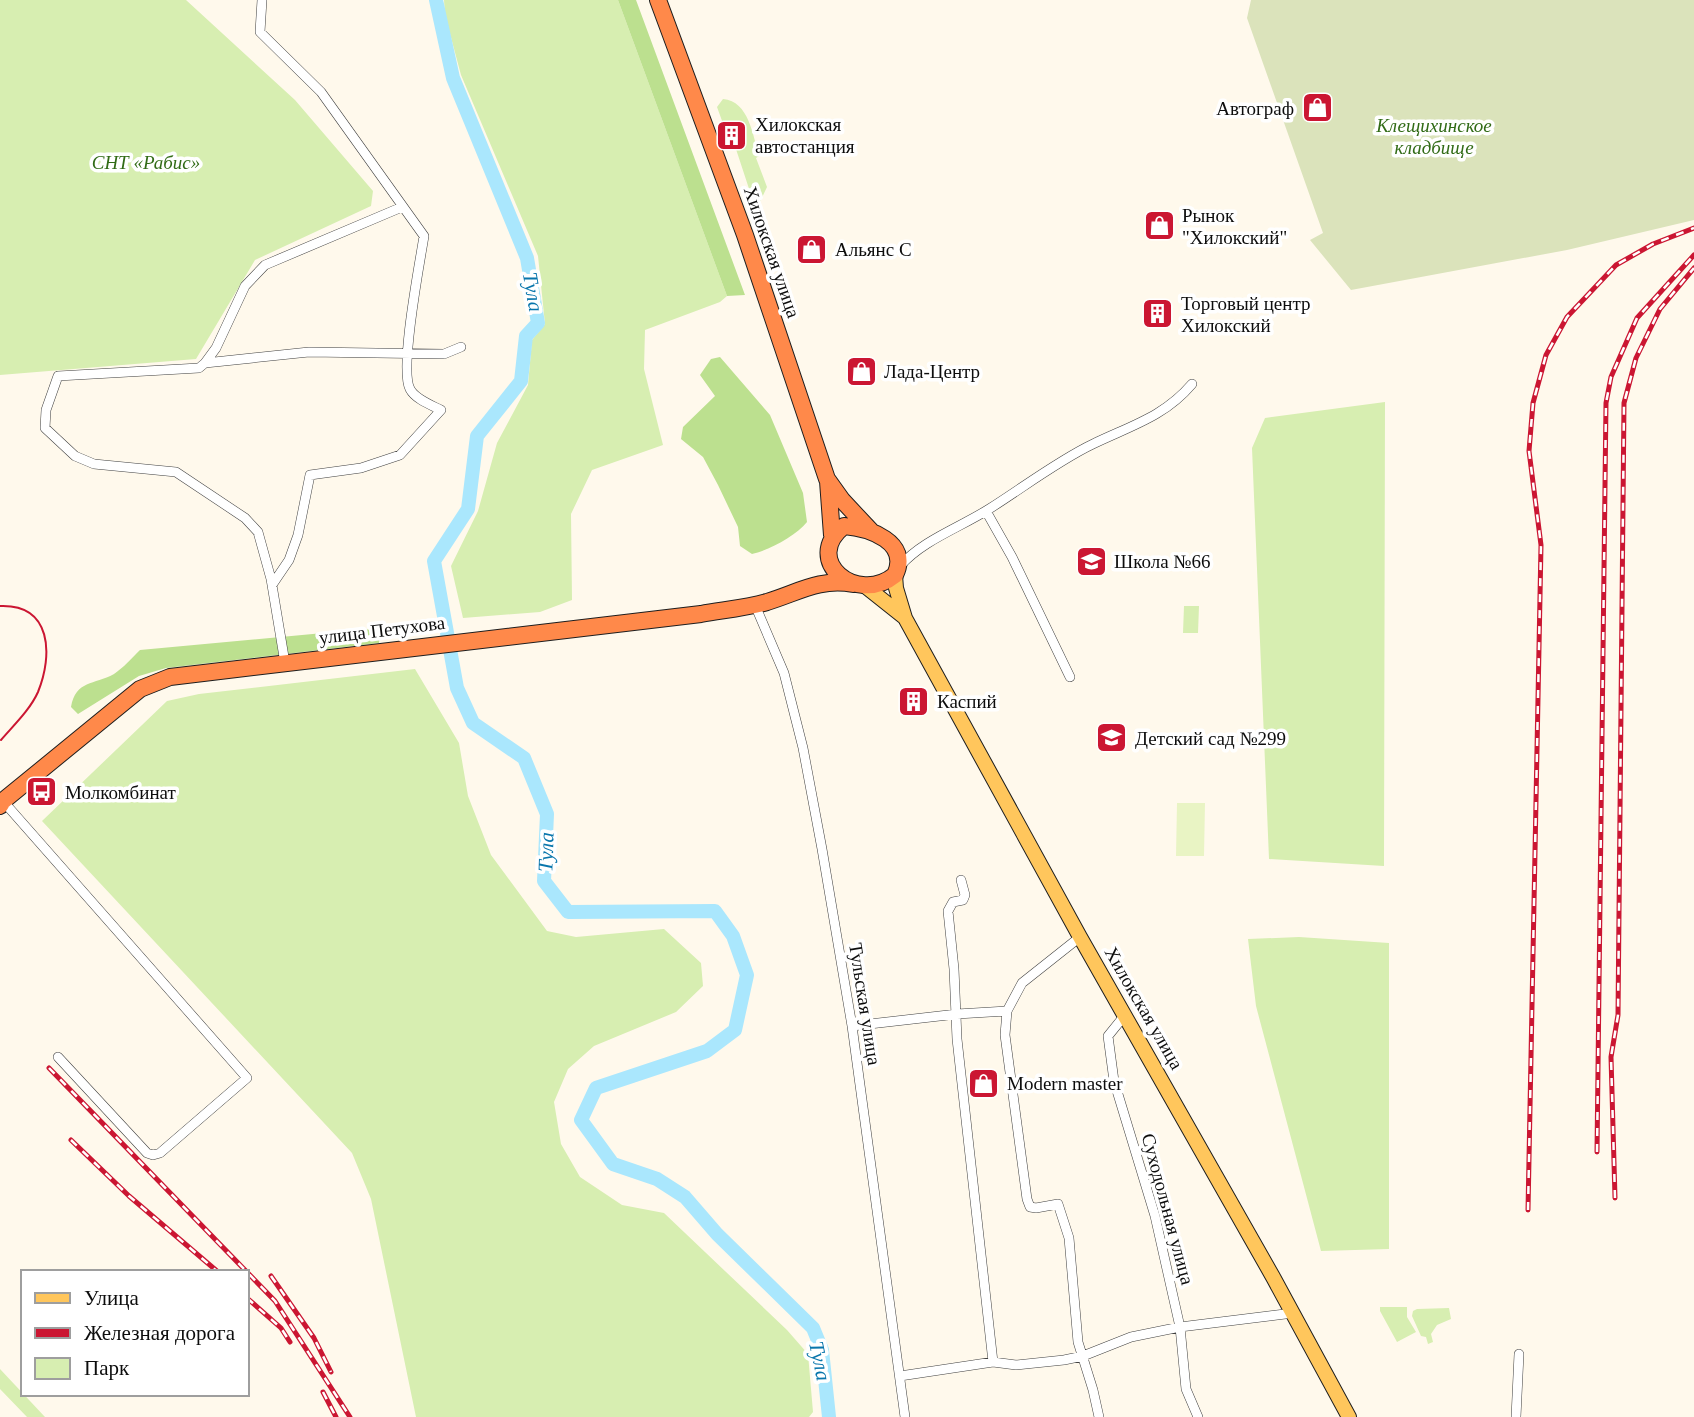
<svg xmlns="http://www.w3.org/2000/svg" width="1694" height="1417" font-family="Georgia,serif">
<style>
.green{fill:#d7eeb1}
.forest{fill:#bce08f}
.cemetery{fill:#dbe3bb}
.pitch{fill:#e9f4c4}
.lines{fill:none;stroke-linecap:round;stroke-linejoin:round}
.river{stroke:#aae7fd;stroke-width:14}
.street-casing{stroke:#404040;stroke-width:10}
.primary-casing{stroke:#1e1e1e;stroke-width:16}
.highway-casing{stroke:#1e1e1e;stroke-width:18}
.street{stroke:#fff;stroke-width:9}
.primary{stroke:#ffc65c;stroke-width:14}
.highway{stroke:#ff894a;stroke-width:16}
.tram{stroke:#cb1632;stroke-width:2}
.rail-casing{stroke:#cb1632;stroke-width:5}
.rail{stroke:#fff;stroke-width:2.5;stroke-dasharray:8;stroke-linecap:butt}
.labels{text-anchor:middle;dominant-baseline:central;stroke-width:7;stroke-linejoin:round;paint-order:stroke}
.poi-label{font-size:19px;fill:#0d0d0d;stroke:#fff;text-anchor:start}
.park-label{font-size:19px;font-style:italic;fill:#316b16;stroke:#fff}
.street-label{font-size:19px;fill:#0d0d0d;stroke:#fff}
.water-label{font-size:21px;font-style:italic;fill:#0976ac;stroke:#fff}
</style>
<rect width="100%" height="100%" fill="#fff9ec"/>
<!-- green -->
<path class="green" d="M0,0H186L295,100L373,191L371,206L255,260L196,359L0,375Z
M444,0H618L727,296L720,302L645,330L644,369L663,445L592,470L571,514L572,600L540,612L463,618L451,566L478,511L497,443L528,385L532,340L545,324L538,256L461,75L445,15Z
M723,99C749,101 753,136 759,156L756,158L767,187L756,210L733,140L738,138L735,128L725,129L717,107Z
M1385,402L1384,866L1269,859L1252,448L1265,418Z
M1184,606H1199L1198,633H1183Z
M415,669L459,743L468,796L491,855L547,931L576,937L664,929L701,963L703,986L676,1012L594,1046L568,1069L554,1102L561,1144L580,1177L622,1205L664,1213L787,1330L808,1354L813,1412L809,1417H416L371,1199L352,1153L42,821L167,701L199,694Z
M1299,937L1389,943V1249L1321,1251L1256,1006L1248,939Z
M1380,1307H1407V1317L1416,1332L1397,1342L1380,1311Z
M1449,1308L1451,1319L1437,1325L1431,1334L1433,1342L1428,1344L1426,1337L1421,1336L1412,1316L1413,1311L1417,1309Z
M0,1369L45,1417H27L0,1389Z"/>
<!-- forest -->
<path class="forest" d="M618,0H636L745,295L727,296Z
M720,357L770,415L803,493L807,522C796,536 769,550 752,554L740,546L738,527L718,485L703,457L681,439L683,427L715,396L700,375L711,359Z
M366,629L380,633L379,643L166,668L139,676L78,714L71,707C76,680 94,685 114,674C123,668 132,658 140,650Z"/>
<!-- cemetery -->
<path class="cemetery" d="M1251,0H1694V220L1567,250L1351,290L1310,240L1323,233L1247,18Z"/>
<!-- pitch -->
<path class="pitch" d="M1177,803H1205L1204,856H1176Z"/>
<g class="lines">
<!-- river -->
<path class="river" d="M436,0L453,78L527,258L538,323L526,336L521,381L477,436L468,509L434,561L457,688L473,723L524,758L547,814L544,881L568,912L715,911L733,936L747,975L735,1030L707,1051L596,1088L581,1120L613,1164L657,1179L685,1197L717,1234L813,1328L822,1350L829,1417"/>
<defs>
<path id="street" d="M262,0L260,32L321,92L424,236C420,262 399,369 410,389C415,399 431,405 441,410L400,455L361,468L310,475L298,535L289,560L272,585
M205,363L216,348L245,286L265,265L402,207
M986,511L1012,557L1070,677
M900,566C923,540 959,528 989,509C1021,489 1059,460 1093,444C1130,426 1164,417 1192,384
M755,605L784,673L803,748L822,849L852,1026L905,1417
M285,663L271,579L258,532L245,518L176,472L94,464L75,456L45,428L46,410L58,376L199,368L205,363L309,352L444,354L461,347
M3,801L247,1078L160,1153L153,1155L147,1153L58,1057
M961,880L965,895L963,900L953,902L948,911L954,969L957,1039L993,1362
M1007,1011L1005,1035L1027,1199L1030,1207L1036,1208L1058,1204L1069,1238L1078,1342L1093,1390L1099,1417
M1125,1015L1108,1036L1114,1081L1155,1216L1180,1327L1186,1389L1198,1417
M852,1026L957,1014L1007,1011L1022,983L1080,937
M900,1376L993,1362L1016,1365L1064,1360L1083,1356L1131,1337L1180,1327L1293,1313
M1516,1417L1519,1354"/>
<path id="primary" d="M895,575L896,588L905,618L1080,937L1273,1277L1349,1417
M865,586L904,617"/>
<path id="highway" d="M658,0L745,235L827,479L842,500L871,531
M828,481L832,535
M844,526C869,528 911,542 895,575C857,606 801,560 844,526Z
M0,806L3,801L140,689L170,677L701,614C723,610 746,608 767,602C799,592 820,578 853,584"/>
</defs>
<!-- street casing -->
<use href="#street" class="street-casing"/>
<!-- primary casing -->
<use href="#primary" class="primary-casing"/>
<!-- highway casing -->
<use href="#highway" class="highway-casing"/>
<!-- street -->
<use href="#street" class="street"/>
<!-- primary -->
<use href="#primary" class="primary"/>
<!-- highway -->
<use href="#highway" class="highway"/>
<!-- tram -->
<path class="tram" d="M0,606C52,604 53,655 38,692C30,710 13,726 1,740"/>
<defs>
<path id="rail" d="M49,1068L275,1301L350,1417
M71,1140L129,1196L218,1272
M1597,1152L1606,403L1611,377L1637,318L1694,255
M1615,1198L1611,1057L1618,1015L1624,403L1636,358L1660,309L1694,268
M1528,1210L1541,545L1529,451L1533,403L1546,355L1567,317L1616,265L1653,244L1694,228
M271,1276L314,1338L331,1372
M247,1298L281,1328L290,1342
M323,1392L336,1417"/>
</defs>
<!-- rail casing -->
<use href="#rail" class="rail-casing"/>
<!-- rail -->
<use href="#rail" class="rail"/>
</g>
<!-- icons -->
<defs>
<symbol id="shop-square" viewBox="-11 -11 22 22"><rect x="-9" y="-9" width="18" height="18" rx="4" fill="#cb1632" stroke="#fff"/><path d="M-5-2.5h2.3a2.7 3.5 0 0 1 5.4 0H5L5.5 6h-11ZM-1.5-2.5h3a1.5 2.3 0 0 0-3 0Z" fill="#fff"/></symbol>
<symbol id="building-square" viewBox="-11 -11 22 22"><rect x="-9" y="-9" width="18" height="18" rx="4" fill="#cb1632" stroke="#fff"/><path d="M-4-6H4V6H1V3H-1V6H-4ZM-2.5-4.3h1.7v1.8h-1.7ZM.8-4.3h1.7v1.8H.8ZM-2.5-1h1.7V.8h-1.7ZM.8-1h1.7V.8H.8Z" fill="#fff"/></symbol>
<symbol id="school-square" viewBox="-11 -11 22 22"><rect x="-9" y="-9" width="18" height="18" rx="4" fill="#cb1632" stroke="#fff"/><path d="M0-5L7-2L0 1L-7-2ZM-4 1L0 2.5L4 1V4Q0 6-4 4Z" fill="#fff"/></symbol>
<symbol id="bus-square" viewBox="-11 -11 22 22"><rect x="-9" y="-9" width="18" height="18" rx="4" fill="#cb1632" stroke="#fff"/><path d="M-5-6H5V4H4V6H2V4H-2V6H-4V4H-5ZM-3.5-4V0h7V-4ZM-3.5 1.2v1.5H-2V1.2ZM2 1.2v1.5H3.5V1.2Z" fill="#fff"/></symbol>
</defs>
<g fill-rule="evenodd">
<use href="#shop-square" x="1300" y="90" width="35" height="35"/>
<use href="#building-square" x="714" y="118" width="35" height="35"/>
<use href="#shop-square" x="1142" y="208" width="35" height="35"/>
<use href="#shop-square" x="794" y="232" width="35" height="35"/>
<use href="#building-square" x="1140" y="296" width="35" height="35"/>
<use href="#shop-square" x="844" y="354" width="35" height="35"/>
<use href="#school-square" x="1074" y="544" width="35" height="35"/>
<use href="#building-square" x="896" y="684" width="35" height="35"/>
<use href="#school-square" x="1094" y="720" width="35" height="35"/>
<use href="#bus-square" x="24" y="774" width="35" height="35"/>
<use href="#shop-square" x="966" y="1066" width="35" height="35"/>
</g>
<g class="labels">
<!-- poi labels -->
<g class="poi-label">
<text x="1294" y="108" text-anchor="end">Автограф</text>
<text x="755" y="124">Хилокская<tspan x="755" dy="22">автостанция</tspan></text>
<text x="1182" y="215">Рынок<tspan x="1182" dy="22">"Хилокский"</tspan></text>
<text x="835" y="249">Альянс С</text>
<text x="1181" y="303">Торговый центр<tspan x="1181" dy="22">Хилокский</tspan></text>
<text x="884" y="371">Лада-Центр</text>
<text x="1114" y="561">Школа №66</text>
<text x="937" y="701">Каспий</text>
<text x="1135" y="738">Детский сад №299</text>
<text x="65" y="792">Молкомбинат</text>
<text x="1007" y="1083">Modern master</text>
</g>
<!-- park labels -->
<g class="park-label">
<text x="1434" y="125">Клещихинское<tspan x="1434" dy="22">кладбище</tspan></text>
<text x="146" y="162">СНТ «Рабис»</text>
</g>
<!-- street labels -->
<g class="street-label">
<text transform="translate(772 252) rotate(71)">Хилокская улица</text>
<text transform="translate(382 630) rotate(-7)">улица Петухова</text>
<text transform="translate(865 1004) rotate(81)">Тульская улица</text>
<text transform="translate(1144 1008) rotate(60)">Хилокская улица</text>
<text transform="translate(1168 1209) rotate(75)">Суходольная улица</text>
</g>
<!-- water labels -->
<g class="water-label">
<text transform="translate(533 292) rotate(80)">Тула</text>
<text transform="translate(546 852) rotate(-88)">Тула</text>
<text transform="translate(820 1361) rotate(78)">Тула</text>
</g>
</g>
<!-- legend -->
<rect x="21" y="1270" width="228" height="126" fill="#ffffff" stroke="#9e9e9e" stroke-width="2"/>
<rect x="35" y="1293" width="35" height="10" fill="#ffc65c" stroke="#9e9e9e" stroke-width="2"/>
<text x="84" y="1305" font-size="21" fill="#0d0d0d">Улица</text>
<rect x="35" y="1328" width="35" height="10" fill="#cb1632" stroke="#9e9e9e" stroke-width="2"/>
<text x="84" y="1340" font-size="21" fill="#0d0d0d">Железная дорога</text>
<rect x="35" y="1358" width="35" height="21" fill="#d7eeb1" stroke="#9e9e9e" stroke-width="2"/>
<text x="84" y="1375" font-size="21" fill="#0d0d0d">Парк</text>
</svg>
